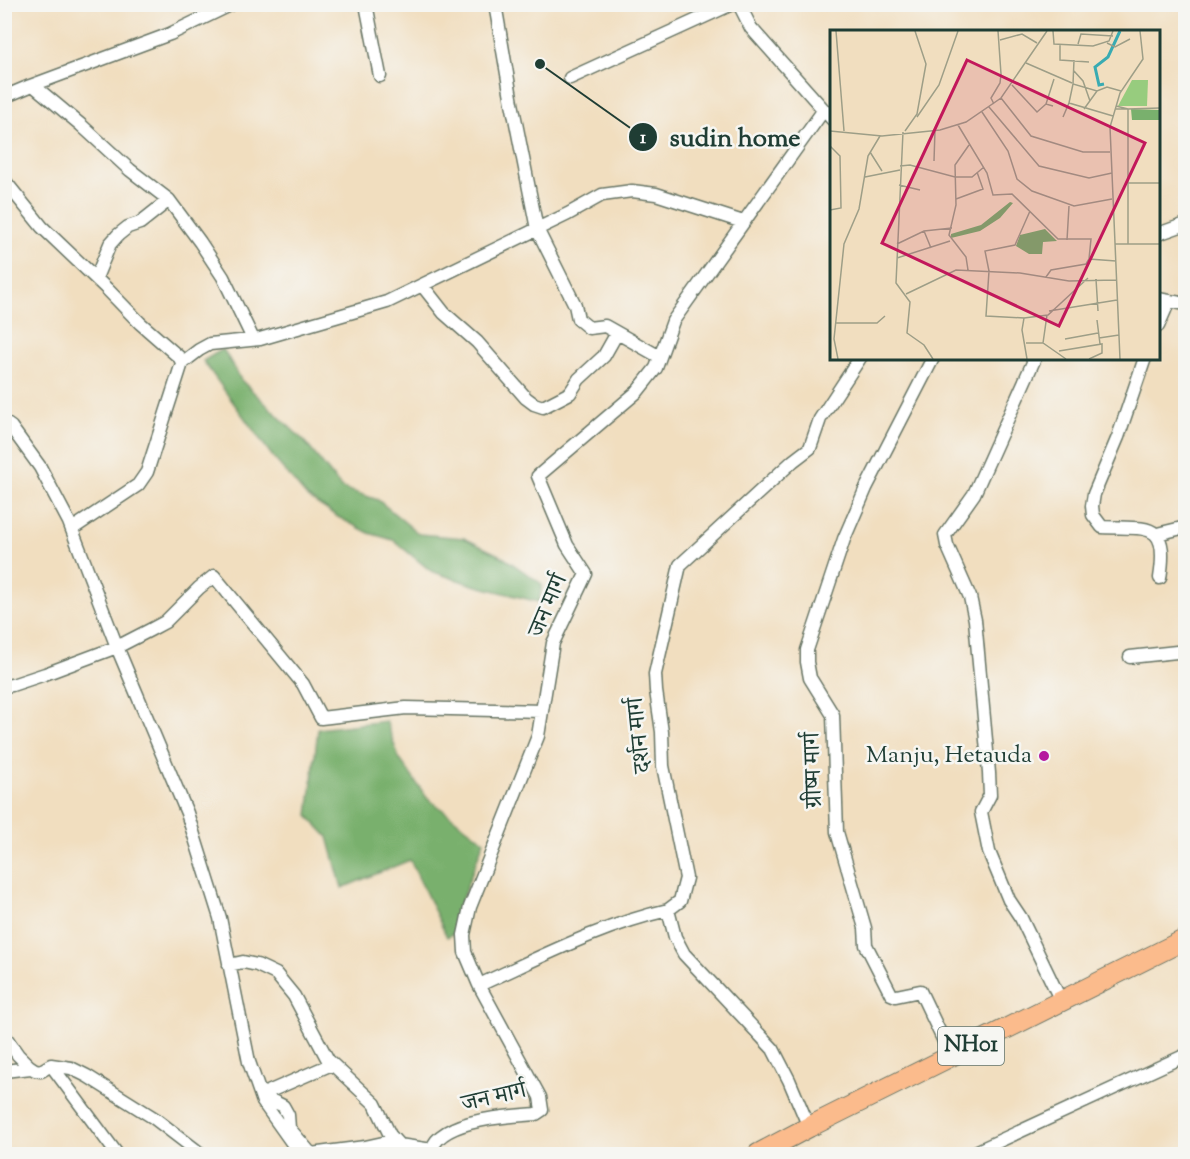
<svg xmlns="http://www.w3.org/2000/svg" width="1190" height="1159" font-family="'Sorts Mill Goudy','Noto Serif Devanagari',serif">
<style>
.forest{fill:#79b06d;stroke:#4c7650;stroke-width:1.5}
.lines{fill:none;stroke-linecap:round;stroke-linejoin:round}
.minor-casing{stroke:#687565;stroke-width:15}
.trunk-casing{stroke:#687565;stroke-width:22}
.minor{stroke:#fff;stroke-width:12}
.trunk{stroke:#fbbb8c;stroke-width:20}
.poi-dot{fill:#b5179e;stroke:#f6f6f2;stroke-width:2}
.labels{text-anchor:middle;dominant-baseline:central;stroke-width:5;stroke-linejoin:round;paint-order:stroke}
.shield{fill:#f6f6f2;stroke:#60746d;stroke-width:1.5}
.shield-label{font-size:22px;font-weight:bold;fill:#1f3d34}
.street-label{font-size:24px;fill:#1f3d34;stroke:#f6f6f2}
.poi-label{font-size:24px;fill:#1f3d34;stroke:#f6f6f2;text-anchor:end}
.inset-river{fill:none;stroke:#39abb2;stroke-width:3}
.inset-road{fill:none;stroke:#9d9e87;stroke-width:1.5}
.view{fill:#c2185b;fill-opacity:0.15;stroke:#c2185b;stroke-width:3}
.inset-edge{fill:none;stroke:#1f3d34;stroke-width:3}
.leader{fill:none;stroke:#1f3d34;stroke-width:2}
.callout-dot{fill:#1f3d34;stroke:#f6f6f2;stroke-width:2}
.mark-label{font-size:18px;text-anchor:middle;font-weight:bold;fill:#fff}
.callout-label{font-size:26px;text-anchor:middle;font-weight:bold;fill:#1f3d34;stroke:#f6f6f2;stroke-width:5;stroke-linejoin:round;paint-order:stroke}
</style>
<rect width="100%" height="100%" fill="#f6f6f2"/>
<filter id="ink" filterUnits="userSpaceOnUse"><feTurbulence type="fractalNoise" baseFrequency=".0167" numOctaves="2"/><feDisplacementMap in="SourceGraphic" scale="12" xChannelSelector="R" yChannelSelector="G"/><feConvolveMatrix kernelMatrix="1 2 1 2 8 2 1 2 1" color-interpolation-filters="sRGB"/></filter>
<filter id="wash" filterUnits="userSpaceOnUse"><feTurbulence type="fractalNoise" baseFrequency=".008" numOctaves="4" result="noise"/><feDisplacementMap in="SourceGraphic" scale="24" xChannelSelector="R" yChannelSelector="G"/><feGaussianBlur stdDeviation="1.35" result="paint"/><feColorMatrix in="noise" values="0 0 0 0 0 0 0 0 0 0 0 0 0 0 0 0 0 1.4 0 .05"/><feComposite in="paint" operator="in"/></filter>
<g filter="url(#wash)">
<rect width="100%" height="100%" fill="#f1debf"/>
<!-- forest -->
<path class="forest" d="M223,349L241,380L304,441L342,488L378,500L419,534L464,538L501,556L542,584L539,602L473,585L431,571L393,540L369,533L338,517L307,497L273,457L203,361Z
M386,721L399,758L427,798L484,841L462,899L458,931L447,937L410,860L342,888L328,837L308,816L318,729Z"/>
</g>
<g filter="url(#ink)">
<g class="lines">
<defs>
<path id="minor" d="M366,4L380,76
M495,4L512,103L537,229L575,305L578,319L589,328L605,326L660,357
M739,4L751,28L832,119
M570,78L732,4
M33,85L81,125L130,170L169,200L200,242L223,277L253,339
M4,97L30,86L170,34L232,4
M4,180L42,227L107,289L140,323L180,358L182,363
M1158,234L1186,224
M96,278L110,244L118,235L128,227L140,223L169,200
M422,285L444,313L477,342L526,398L534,404L543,407L570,393L579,379L604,356L617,333
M1158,299L1186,304
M1158,326L1169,301
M933,358L866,488L844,539L807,650V662L810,678L833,715L837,832L865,928L866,945L891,994L896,996L920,991L951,1056
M1035,358L974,494L945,535L947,545L970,597L975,620L989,773L990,795L981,812L989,852L1009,900L1021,918L1061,1001
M1145,358L1118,437L1094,494L1092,506L1093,515L1102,527C1148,529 1169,520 1160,578
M4,422L11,427L40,467L69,522L117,647L187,813L220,918L249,1062L263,1102L300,1154
M72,529L138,485L147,472L182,363L199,350L210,344L260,339L387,302L568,214L602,195L632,191L656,194L743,222
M1157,534L1186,527
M1130,657L1186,651
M4,686L12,685L45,674L117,647L150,630L165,622L199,588L214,576L303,684L321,718L406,708L542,711
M229,965L243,962L257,965L276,974L294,996L328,1060L375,1104L390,1135L399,1145L432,1150
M479,985C541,957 602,925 668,910
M4,1035L18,1055L29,1066L35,1070L41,1071L51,1065L71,1068L87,1076L154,1118L201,1154
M51,1065L117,1154
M4,1071L31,1068
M261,1095L283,1106L288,1115L289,1128L311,1154L365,1147L383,1143L399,1145
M261,1095L332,1064
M809,1127L789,1080L773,1049L684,954L675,937L668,910L680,901L686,878L663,766L662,732L656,691L655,674L680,565L793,461L810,448L820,419L860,358
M431,1154C434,1119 510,1116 536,1114L542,1110L540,1097L479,985L465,952L464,935L470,907L538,736L553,643L586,574L567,545L538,476L637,392L656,368L673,321L823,111
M971,1154L1186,1055"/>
<path id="trunk" d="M758,1154L809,1127L1186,939"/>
</defs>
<!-- minor casing -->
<use href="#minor" class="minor-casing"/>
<!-- trunk casing -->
<use href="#trunk" class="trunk-casing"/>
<!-- minor -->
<use href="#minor" class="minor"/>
<!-- trunk -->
<use href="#trunk" class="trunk"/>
</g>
</g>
<!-- markers -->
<circle class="poi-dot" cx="1044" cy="756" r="6"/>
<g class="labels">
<!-- shield labels -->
<rect class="shield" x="938" y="1027" width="66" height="38" rx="4.5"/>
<g class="shield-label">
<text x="971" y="1046">NH01</text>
</g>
<!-- street labels -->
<g class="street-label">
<text transform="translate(549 606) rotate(-67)">जन मार्ग</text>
<text transform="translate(640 735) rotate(-96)">दर्शन मार्ग</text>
<text transform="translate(814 770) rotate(-92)">ग्रीष्म मार्ग</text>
<text transform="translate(494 1098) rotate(-13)">जन मार्ग</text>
</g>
<!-- poi labels -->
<g class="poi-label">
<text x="1032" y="756">Manju, Hetauda</text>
</g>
</g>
<!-- overview -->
<g transform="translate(830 30)">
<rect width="330" height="330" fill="#f1debf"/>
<path d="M302,50H318L317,76H288Z" fill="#97cc7e"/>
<path d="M301,79L330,80V117V90H302ZM180,172L183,173L170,188L150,201L121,208V204L151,195ZM215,199L227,211L213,212L212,224H199L186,216L190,205Z" fill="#79b06d"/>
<path class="inset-river" d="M274,54L269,55L265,37L278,27L290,1"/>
<path class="inset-road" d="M6,1L14,101M223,1L224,14L263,16L279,11L283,1M170,10L192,4L207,13M277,13L285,17L300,9M230,14V30L259,32M248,14L251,4L283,6M244,30L243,54L267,61L277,57L291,61M196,33L242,53M244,41L253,51L260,71M182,55L207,82L216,74L223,76M171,68L201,106L253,122H280M239,73L243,54M164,74L161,68L170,53L171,44L168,1M216,74L224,49M159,77L209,136L259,148L282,143M254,79L267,61M286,79H298L286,76M152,82L178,121L187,149L202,161L244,176L282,169M87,87L109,55L128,1M233,87L239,73L283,86M128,95L157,143L163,165L182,164L228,209H261L259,229L286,231M0,101L52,106L110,100L136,92L171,68L217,1M75,101L87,84L96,34L85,1M73,102L66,253L80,272L77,303L94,315L103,329M0,116L10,126L11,178L0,180M40,122L52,141M104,131L105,100M70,136L80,135L125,147H142L154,137M35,147L70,140M298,153H330M69,155L90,160M126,169L153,159L147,142M94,201L101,218M237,210L239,176M67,214L94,201L122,198M285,214H330M298,214V79L330,78M67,228L120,211M138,240L136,227L119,205L126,175L125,135L139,115M216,247L221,240L256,234L259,229M266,249L268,281M76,264L126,240L190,243L239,251L286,250M219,281L287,270M194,288L218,285L258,248M267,290L270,314M5,293H47L55,286M269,308L289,305M235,309L268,303M196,313H213L236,329M213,313L217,285M229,321L272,314V323L259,329M8,329L4,309L14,214L29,179L38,126L50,106M197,329L192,300L194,288L156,286L159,241L155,221L185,215L200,181M290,329L280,97L290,63L313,29L310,1"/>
<path class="view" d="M137,30L315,113L229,296L52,213Z"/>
<rect width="330" height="330" class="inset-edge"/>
</g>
<!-- callouts -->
<path class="leader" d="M540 64L643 137"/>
<g class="callout-dot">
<circle cx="540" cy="64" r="6"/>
<circle cx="643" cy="137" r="15"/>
</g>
<g class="mark-label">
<text x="643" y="143">1</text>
</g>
<g class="callout-label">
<text x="735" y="146">sudin home</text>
</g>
<!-- margin -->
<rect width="1190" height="1159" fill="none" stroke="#f6f6f2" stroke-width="24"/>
</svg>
